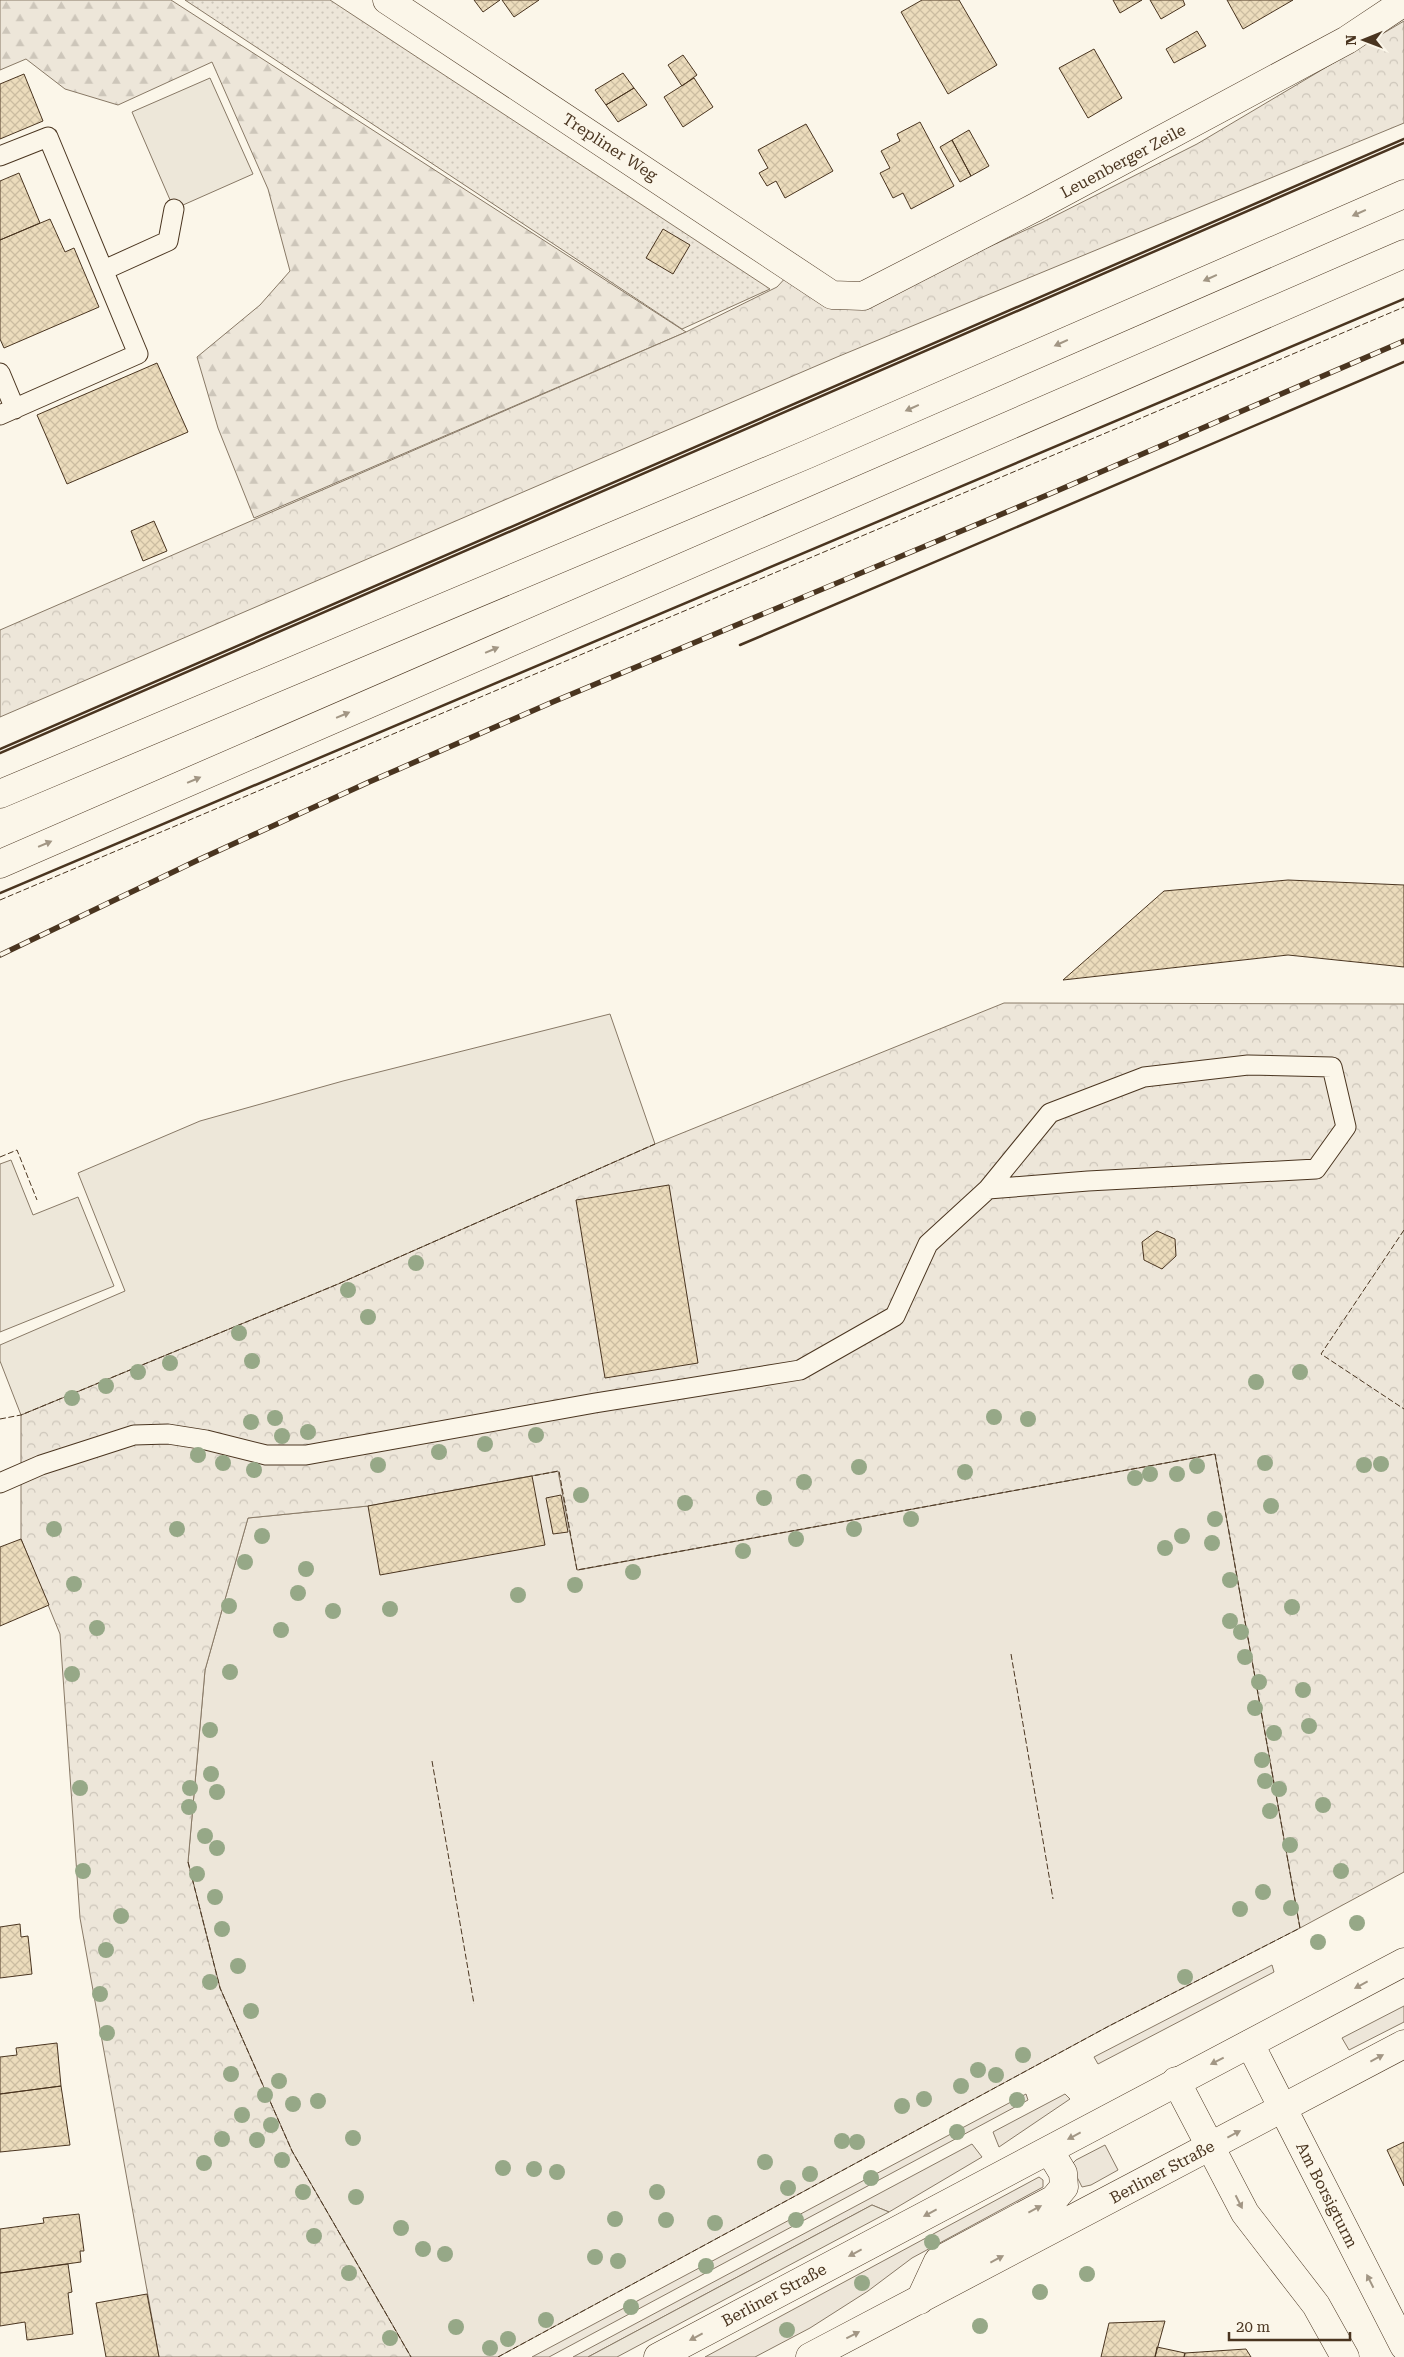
<svg xmlns="http://www.w3.org/2000/svg" width="1404" height="2357" font-family="'Roboto Serif',serif">
<style>
.grass{fill:#ede6d9;stroke:#887966}
.forest{fill:url(#forest-firs);stroke:#887966}
.park{fill:url(#park-crowns);stroke:#887966}
.garden{fill:url(#garden-dots);stroke:#887966}
.parking{fill:#ede7d9;stroke:#887966}
.building{fill:url(#building-cross-hatch);stroke:#4a3520}
.lines{fill:none;stroke-linecap:round;stroke-linejoin:round}
.lane-casing{stroke:#4a3520;stroke-width:21}
.street-casing{stroke:#4a3520;stroke-width:29}
.secondary-casing{stroke:#4a3520;stroke-width:29}
.highway-casing{stroke:#4a3520;stroke-width:29}
.lane{stroke:#fbf6e9;stroke-width:19}
.street{stroke:#fbf6e9;stroke-width:28}
.secondary{stroke:#fbf6e9;stroke-width:28}
.highway{stroke:#fbf6e9;stroke-width:28}
.rail-casing{stroke:#4a3520;stroke-width:5.5}
.rail{stroke:#fbf6e9;stroke-width:4;stroke-dasharray:11;stroke-linecap:butt}
.fence{stroke:#4a3520;stroke-width:1;stroke-dasharray:6 2.5;stroke-linecap:butt}
.wall{stroke:#4a3520;stroke-width:2.5}
.tree{fill:#96a887}
.oneway{fill:#a29684}
.labels{text-anchor:middle;dominant-baseline:central;stroke-width:4;stroke-linejoin:round;paint-order:stroke}
.street-label{font-size:16px;fill:#4a3520;stroke:#fbf6e9}
</style>
<defs>
<pattern id="forest-firs" width="22" height="20" patternUnits="userSpaceOnUse" patternTransform="scale(1.25)"><rect width="22" height="20" fill="#ede6d9"/><path d="M5 1l3.5 6h-7zM16 11l3.5 6h-7z" fill="#cdc6ba"/></pattern>
<pattern id="park-crowns" width="20" height="18" patternUnits="userSpaceOnUse" patternTransform="scale(1.25)"><rect width="20" height="18" fill="#ede6d9"/><path d="M2 6a3 3 0 1 1 6 0M12 15a3 3 0 1 1 6 0" fill="none" stroke="#cdc6ba"/></pattern>
<pattern id="garden-dots" width="8" height="8" patternUnits="userSpaceOnUse" patternTransform="scale(1.25)"><rect width="8" height="8" fill="#ede6d9"/><path d="M2 2h.1M6 6h.1" fill="none" stroke="#cdc6ba" stroke-width="1.8" stroke-linecap="round"/></pattern>
<pattern id="building-cross-hatch" width="8" height="8" patternUnits="userSpaceOnUse" patternTransform="scale(1.25)"><rect width="8" height="8" fill="#ecdcbc"/><path d="M0 0l8 8M0 8l8-8" fill="none" stroke="#ccbda1"/></pattern>
</defs>
<rect width="100%" height="100%" fill="#fbf6e9"/>
<!-- grass -->
<path class="grass" d="M1215,1454L1300,1928L1109,2026L498,2357H411L292,2151L220,1988L188,1862L205,1670L248,1518L368,1506L559,1471L578,1570Z
M1272,1965L1274,1972L1098,2064L1094,2057Z
M1404,2006V2022L1349,2050L1342,2038Z
M1026,2094L1028,2100L549,2357H532Z
M1065,2094L1070,2099L999,2147L993,2132Z
M972,2144L982,2157L889,2212L872,2205L588,2357H573Z
M1105,2145L1118,2170L1091,2185L1082,2187L1071,2165L1076,2160Z
M1039,2177L1043,2180V2187L912,2258L868,2291L810,2328L755,2357H705Z"/>
<!-- forest -->
<path class="forest" d="M0,0H171L686,332L254,518L218,428L197,357L260,305L290,271L268,189L212,62L118,105L65,89L26,59L0,70Z"/>
<!-- park -->
<path class="park" d="M1404,21V123L837,357L0,717V630L686,332L777,287L789,274L812,293L930,274L1041,223L1197,144Z
M1004,1003L1404,1004V1872L1300,1928L1215,1454L577,1570L558,1471L368,1506L248,1518L205,1670L188,1862L220,1988L292,2151L411,2357H159L80,1918L60,1634L21,1539V1415L338,1284L655,1144Z"/>
<!-- garden -->
<path class="garden" d="M185,0H330L770,289L682,329Z"/>
<!-- parking -->
<path class="parking" d="M210,78L253,174L174,209L132,112Z
M610,1014L655,1144L338,1284L21,1415L0,1361V1345L125,1291L78,1173L200,1121L343,1081Z
M11,1160L33,1215L78,1197L114,1286L0,1332V1164Z
M872,2205L889,2212L617,2357H588Z"/>
<!-- building -->
<path class="building" d="M474,0H500L483,12Z
M502,0H539L514,17Z
M922,0H959L997,65L948,94L901,12Z
M1113,0H1142L1120,13Z
M1150,0H1183L1185,5L1161,19Z
M1227,0H1293L1243,29Z
M1197,31L1206,46L1174,63L1166,49Z
M1094,49L1122,98L1088,118L1059,68Z
M683,55L697,75L682,86L668,65Z
M623,73L634,88L606,105L595,90Z
M24,74L43,121L0,139V84Z
M694,78L713,107L683,127L664,97Z
M634,88L647,105L618,122L606,105Z
M920,122L954,186L911,209L903,193L893,198L880,173L890,168L881,151L900,141L897,134Z
M806,124L833,171L785,198L776,181L767,186L759,173L768,168L758,150Z
M969,130L989,166L971,176L952,140Z
M952,140L971,176L960,182L940,147Z
M19,173L40,223L0,240V181Z
M50,219L65,252L74,248L99,307L4,348L0,339V240Z
M663,229L690,245L673,274L646,258Z
M157,363L188,432L67,484L37,415Z
M154,521L167,551L143,561L131,531Z
M1288,880L1404,885V967L1288,955L1063,980L1164,891Z
M669,1185L698,1363L605,1378L576,1200Z
M1157,1231L1175,1239L1176,1256L1162,1269L1144,1260L1142,1242Z
M532,1476L545,1545L380,1575L368,1506Z
M561,1495L568,1532L553,1534L546,1498Z
M21,1539L49,1605L0,1626V1547Z
M20,1924L21,1937L28,1936L32,1974L0,1978V1927Z
M57,2043L61,2086L0,2094V2057L17,2055L16,2048Z
M61,2086L70,2145L0,2152V2094Z
M1404,2142V2186L1387,2150Z
M79,2214L84,2251H80L81,2262L0,2273V2229L44,2223L43,2218Z
M68,2264L72,2292L68,2293L73,2334L27,2340L25,2322L0,2326V2273Z
M147,2294L159,2357H106L96,2303Z
M1165,2321L1155,2357H1101L1109,2323Z
M1157,2347L1185,2353L1184,2357H1155Z
M1246,2349L1251,2357H1184L1185,2353Z"/>
<g class="lines">
<defs>
<path id="lane" d="M0,156L48,137L138,354L0,415
M104,270L168,241L174,209
M0,373L15,409
M0,1483L41,1465L134,1435L168,1434L206,1440L266,1455H306L595,1403L800,1370L895,1316L928,1244L988,1189L1050,1113L1144,1077L1248,1065L1332,1067L1346,1127L1316,1169L1088,1181L988,1189"/>
<path id="street" d="M387,0L832,295L863,296L1034,208L1347,40L1404,2
M1250,2044L1404,2346
M1176,2081L1245,2213L1316,2305L1345,2357"/>
<path id="secondary" d="M920,2300L938,2261L1054,2199L1064,2187L1063,2173L1049,2150
M658,2357L1404,1962
M810,2357L1404,2044"/>
<path id="highway" d="M0,794L808,454L1404,194
M0,864L1404,254"/>
</defs>
<!-- lane casing -->
<use href="#lane" class="lane-casing"/>
<!-- street casing -->
<use href="#street" class="street-casing"/>
<!-- secondary casing -->
<use href="#secondary" class="secondary-casing"/>
<!-- highway casing -->
<use href="#highway" class="highway-casing"/>
<!-- lane -->
<use href="#lane" class="lane"/>
<!-- street -->
<use href="#street" class="street"/>
<!-- secondary -->
<use href="#secondary" class="secondary"/>
<!-- highway -->
<use href="#highway" class="highway"/>
<defs>
<path id="rail" d="M0,955L198,860L369,782L555,701L1052,493L1404,341"/>
</defs>
<!-- rail casing -->
<use href="#rail" class="rail-casing"/>
<!-- rail -->
<use href="#rail" class="rail"/>
<!-- fence -->
<path class="fence" d="M0,900L1404,307
M0,1157L17,1150L37,1200
M1404,1230L1321,1354L1404,1409
M0,1419L21,1415L338,1284L655,1144
M1011,1654L1053,1899
M432,1761L474,2004
M188,1862L220,1988L292,2151L411,2357
M498,2357L1109,2026L1300,1928L1215,1454L577,1570L559,1471L532,1476"/>
<!-- wall -->
<path class="wall" d="M740,645L1404,362
M0,749L1404,139
M0,753L1404,143
M0,893L1404,299"/>
</g>
<!-- trees -->
<g class="tree">
<circle cx="416" cy="1263" r="8"/>
<circle cx="348" cy="1290" r="8"/>
<circle cx="368" cy="1317" r="8"/>
<circle cx="239" cy="1333" r="8"/>
<circle cx="252" cy="1361" r="8"/>
<circle cx="170" cy="1363" r="8"/>
<circle cx="138" cy="1372" r="8"/>
<circle cx="1300" cy="1372" r="8"/>
<circle cx="1256" cy="1382" r="8"/>
<circle cx="106" cy="1386" r="8"/>
<circle cx="72" cy="1398" r="8"/>
<circle cx="994" cy="1417" r="8"/>
<circle cx="275" cy="1418" r="8"/>
<circle cx="1028" cy="1419" r="8"/>
<circle cx="251" cy="1422" r="8"/>
<circle cx="308" cy="1432" r="8"/>
<circle cx="536" cy="1435" r="8"/>
<circle cx="282" cy="1436" r="8"/>
<circle cx="485" cy="1444" r="8"/>
<circle cx="439" cy="1452" r="8"/>
<circle cx="198" cy="1455" r="8"/>
<circle cx="223" cy="1463" r="8"/>
<circle cx="1265" cy="1463" r="8"/>
<circle cx="1381" cy="1464" r="8"/>
<circle cx="378" cy="1465" r="8"/>
<circle cx="1364" cy="1465" r="8"/>
<circle cx="1197" cy="1466" r="8"/>
<circle cx="859" cy="1467" r="8"/>
<circle cx="254" cy="1470" r="8"/>
<circle cx="965" cy="1472" r="8"/>
<circle cx="1150" cy="1474" r="8"/>
<circle cx="1177" cy="1474" r="8"/>
<circle cx="1135" cy="1478" r="8"/>
<circle cx="804" cy="1482" r="8"/>
<circle cx="581" cy="1495" r="8"/>
<circle cx="764" cy="1498" r="8"/>
<circle cx="685" cy="1503" r="8"/>
<circle cx="1271" cy="1506" r="8"/>
<circle cx="911" cy="1519" r="8"/>
<circle cx="1215" cy="1519" r="8"/>
<circle cx="54" cy="1529" r="8"/>
<circle cx="177" cy="1529" r="8"/>
<circle cx="854" cy="1529" r="8"/>
<circle cx="262" cy="1536" r="8"/>
<circle cx="1182" cy="1536" r="8"/>
<circle cx="796" cy="1539" r="8"/>
<circle cx="1212" cy="1543" r="8"/>
<circle cx="1165" cy="1548" r="8"/>
<circle cx="743" cy="1551" r="8"/>
<circle cx="245" cy="1562" r="8"/>
<circle cx="306" cy="1569" r="8"/>
<circle cx="633" cy="1572" r="8"/>
<circle cx="1230" cy="1580" r="8"/>
<circle cx="74" cy="1584" r="8"/>
<circle cx="575" cy="1585" r="8"/>
<circle cx="298" cy="1593" r="8"/>
<circle cx="518" cy="1595" r="8"/>
<circle cx="229" cy="1606" r="8"/>
<circle cx="1292" cy="1607" r="8"/>
<circle cx="390" cy="1609" r="8"/>
<circle cx="333" cy="1611" r="8"/>
<circle cx="1230" cy="1621" r="8"/>
<circle cx="97" cy="1628" r="8"/>
<circle cx="281" cy="1630" r="8"/>
<circle cx="1241" cy="1632" r="8"/>
<circle cx="1245" cy="1657" r="8"/>
<circle cx="230" cy="1672" r="8"/>
<circle cx="72" cy="1674" r="8"/>
<circle cx="1259" cy="1682" r="8"/>
<circle cx="1303" cy="1690" r="8"/>
<circle cx="1255" cy="1708" r="8"/>
<circle cx="1309" cy="1726" r="8"/>
<circle cx="210" cy="1730" r="8"/>
<circle cx="1274" cy="1733" r="8"/>
<circle cx="1262" cy="1760" r="8"/>
<circle cx="211" cy="1774" r="8"/>
<circle cx="1265" cy="1781" r="8"/>
<circle cx="80" cy="1788" r="8"/>
<circle cx="190" cy="1788" r="8"/>
<circle cx="1279" cy="1789" r="8"/>
<circle cx="217" cy="1792" r="8"/>
<circle cx="1323" cy="1805" r="8"/>
<circle cx="189" cy="1807" r="8"/>
<circle cx="1270" cy="1811" r="8"/>
<circle cx="205" cy="1836" r="8"/>
<circle cx="1290" cy="1845" r="8"/>
<circle cx="217" cy="1848" r="8"/>
<circle cx="83" cy="1871" r="8"/>
<circle cx="1341" cy="1871" r="8"/>
<circle cx="197" cy="1874" r="8"/>
<circle cx="1263" cy="1892" r="8"/>
<circle cx="215" cy="1897" r="8"/>
<circle cx="1291" cy="1908" r="8"/>
<circle cx="1240" cy="1909" r="8"/>
<circle cx="121" cy="1916" r="8"/>
<circle cx="1357" cy="1923" r="8"/>
<circle cx="222" cy="1929" r="8"/>
<circle cx="1318" cy="1942" r="8"/>
<circle cx="106" cy="1950" r="8"/>
<circle cx="238" cy="1966" r="8"/>
<circle cx="1185" cy="1977" r="8"/>
<circle cx="210" cy="1982" r="8"/>
<circle cx="100" cy="1994" r="8"/>
<circle cx="251" cy="2011" r="8"/>
<circle cx="107" cy="2033" r="8"/>
<circle cx="1023" cy="2055" r="8"/>
<circle cx="978" cy="2070" r="8"/>
<circle cx="231" cy="2074" r="8"/>
<circle cx="996" cy="2075" r="8"/>
<circle cx="279" cy="2081" r="8"/>
<circle cx="961" cy="2086" r="8"/>
<circle cx="265" cy="2095" r="8"/>
<circle cx="924" cy="2099" r="8"/>
<circle cx="1017" cy="2100" r="8"/>
<circle cx="318" cy="2101" r="8"/>
<circle cx="293" cy="2104" r="8"/>
<circle cx="902" cy="2106" r="8"/>
<circle cx="242" cy="2115" r="8"/>
<circle cx="271" cy="2125" r="8"/>
<circle cx="957" cy="2132" r="8"/>
<circle cx="353" cy="2138" r="8"/>
<circle cx="222" cy="2139" r="8"/>
<circle cx="257" cy="2140" r="8"/>
<circle cx="842" cy="2141" r="8"/>
<circle cx="857" cy="2142" r="8"/>
<circle cx="282" cy="2160" r="8"/>
<circle cx="765" cy="2162" r="8"/>
<circle cx="204" cy="2163" r="8"/>
<circle cx="503" cy="2168" r="8"/>
<circle cx="534" cy="2169" r="8"/>
<circle cx="557" cy="2172" r="8"/>
<circle cx="810" cy="2174" r="8"/>
<circle cx="871" cy="2178" r="8"/>
<circle cx="788" cy="2188" r="8"/>
<circle cx="303" cy="2192" r="8"/>
<circle cx="657" cy="2192" r="8"/>
<circle cx="356" cy="2197" r="8"/>
<circle cx="615" cy="2219" r="8"/>
<circle cx="666" cy="2220" r="8"/>
<circle cx="796" cy="2220" r="8"/>
<circle cx="715" cy="2223" r="8"/>
<circle cx="401" cy="2228" r="8"/>
<circle cx="314" cy="2236" r="8"/>
<circle cx="932" cy="2242" r="8"/>
<circle cx="423" cy="2249" r="8"/>
<circle cx="445" cy="2254" r="8"/>
<circle cx="595" cy="2257" r="8"/>
<circle cx="618" cy="2261" r="8"/>
<circle cx="706" cy="2266" r="8"/>
<circle cx="349" cy="2273" r="8"/>
<circle cx="1087" cy="2274" r="8"/>
<circle cx="862" cy="2283" r="8"/>
<circle cx="1040" cy="2292" r="8"/>
<circle cx="631" cy="2307" r="8"/>
<circle cx="546" cy="2320" r="8"/>
<circle cx="980" cy="2326" r="8"/>
<circle cx="456" cy="2327" r="8"/>
<circle cx="787" cy="2330" r="8"/>
<circle cx="390" cy="2338" r="8"/>
<circle cx="508" cy="2339" r="8"/>
<circle cx="490" cy="2348" r="8"/>
</g>
<!-- one-way arrows -->
<defs><path id="oneway-solid" d="M-6-.8H1V-3.2L6.5 0L1 3.2V.8H-6Z" transform="scale(1.25)"/></defs>
<g class="oneway">
<use href="#oneway-solid" transform="translate(1359 213) rotate(156)"/>
<use href="#oneway-solid" transform="translate(1210 278) rotate(156)"/>
<use href="#oneway-solid" transform="translate(1061 343) rotate(156)"/>
<use href="#oneway-solid" transform="translate(912 408) rotate(156)"/>
<use href="#oneway-solid" transform="translate(492 650) rotate(-23)"/>
<use href="#oneway-solid" transform="translate(343 715) rotate(-23)"/>
<use href="#oneway-solid" transform="translate(194 780) rotate(-23)"/>
<use href="#oneway-solid" transform="translate(45 844) rotate(-23)"/>
<use href="#oneway-solid" transform="translate(1361 1985) rotate(152)"/>
<use href="#oneway-solid" transform="translate(1377 2058) rotate(-28)"/>
<use href="#oneway-solid" transform="translate(1217 2061) rotate(153)"/>
<use href="#oneway-solid" transform="translate(1234 2134) rotate(-28)"/>
<use href="#oneway-solid" transform="translate(1074 2136) rotate(152)"/>
<use href="#oneway-solid" transform="translate(1239 2202) rotate(63)"/>
<use href="#oneway-solid" transform="translate(1035 2209) rotate(-28)"/>
<use href="#oneway-solid" transform="translate(930 2213) rotate(152)"/>
<use href="#oneway-solid" transform="translate(855 2253) rotate(152)"/>
<use href="#oneway-solid" transform="translate(997 2259) rotate(-28)"/>
<use href="#oneway-solid" transform="translate(1370 2281) rotate(-117)"/>
<use href="#oneway-solid" transform="translate(853 2335) rotate(-27)"/>
<use href="#oneway-solid" transform="translate(696 2337) rotate(152)"/>
</g>
<g class="labels">
<!-- street labels -->
<g class="street-label">
<text transform="translate(610 147) rotate(33)">Trepliner Weg</text>
<text transform="translate(1123 161) rotate(-28)">Leuenberger Zeile</text>
<text transform="translate(1162 2172) rotate(-28)">Berliner Straße</text>
<text transform="translate(1327 2195) rotate(63)">Am Borsigturm</text>
<text transform="translate(774 2295) rotate(-28)">Berliner Straße</text>
</g>
</g>
<!-- north arrow -->
<g transform="translate(1364 40) rotate(269)" stroke="#fbf6e9" stroke-width="4" paint-order="stroke">
<path d="M0-4L9 19L0 12L-9 19Z" fill="#4a3520"/>
<text y="-8" font-size="14" font-weight="bold" text-anchor="middle" fill="#4a3520">N</text>
</g>
<!-- scale -->
<path d="M1229 2332v8h121v-8" fill="none" stroke="#4a3520" stroke-width="2.5"/>
<text x="1236" y="2332" font-size="15" fill="#4a3520" stroke="#fbf6e9" stroke-width="4" paint-order="stroke">20 m</text>
</svg>
